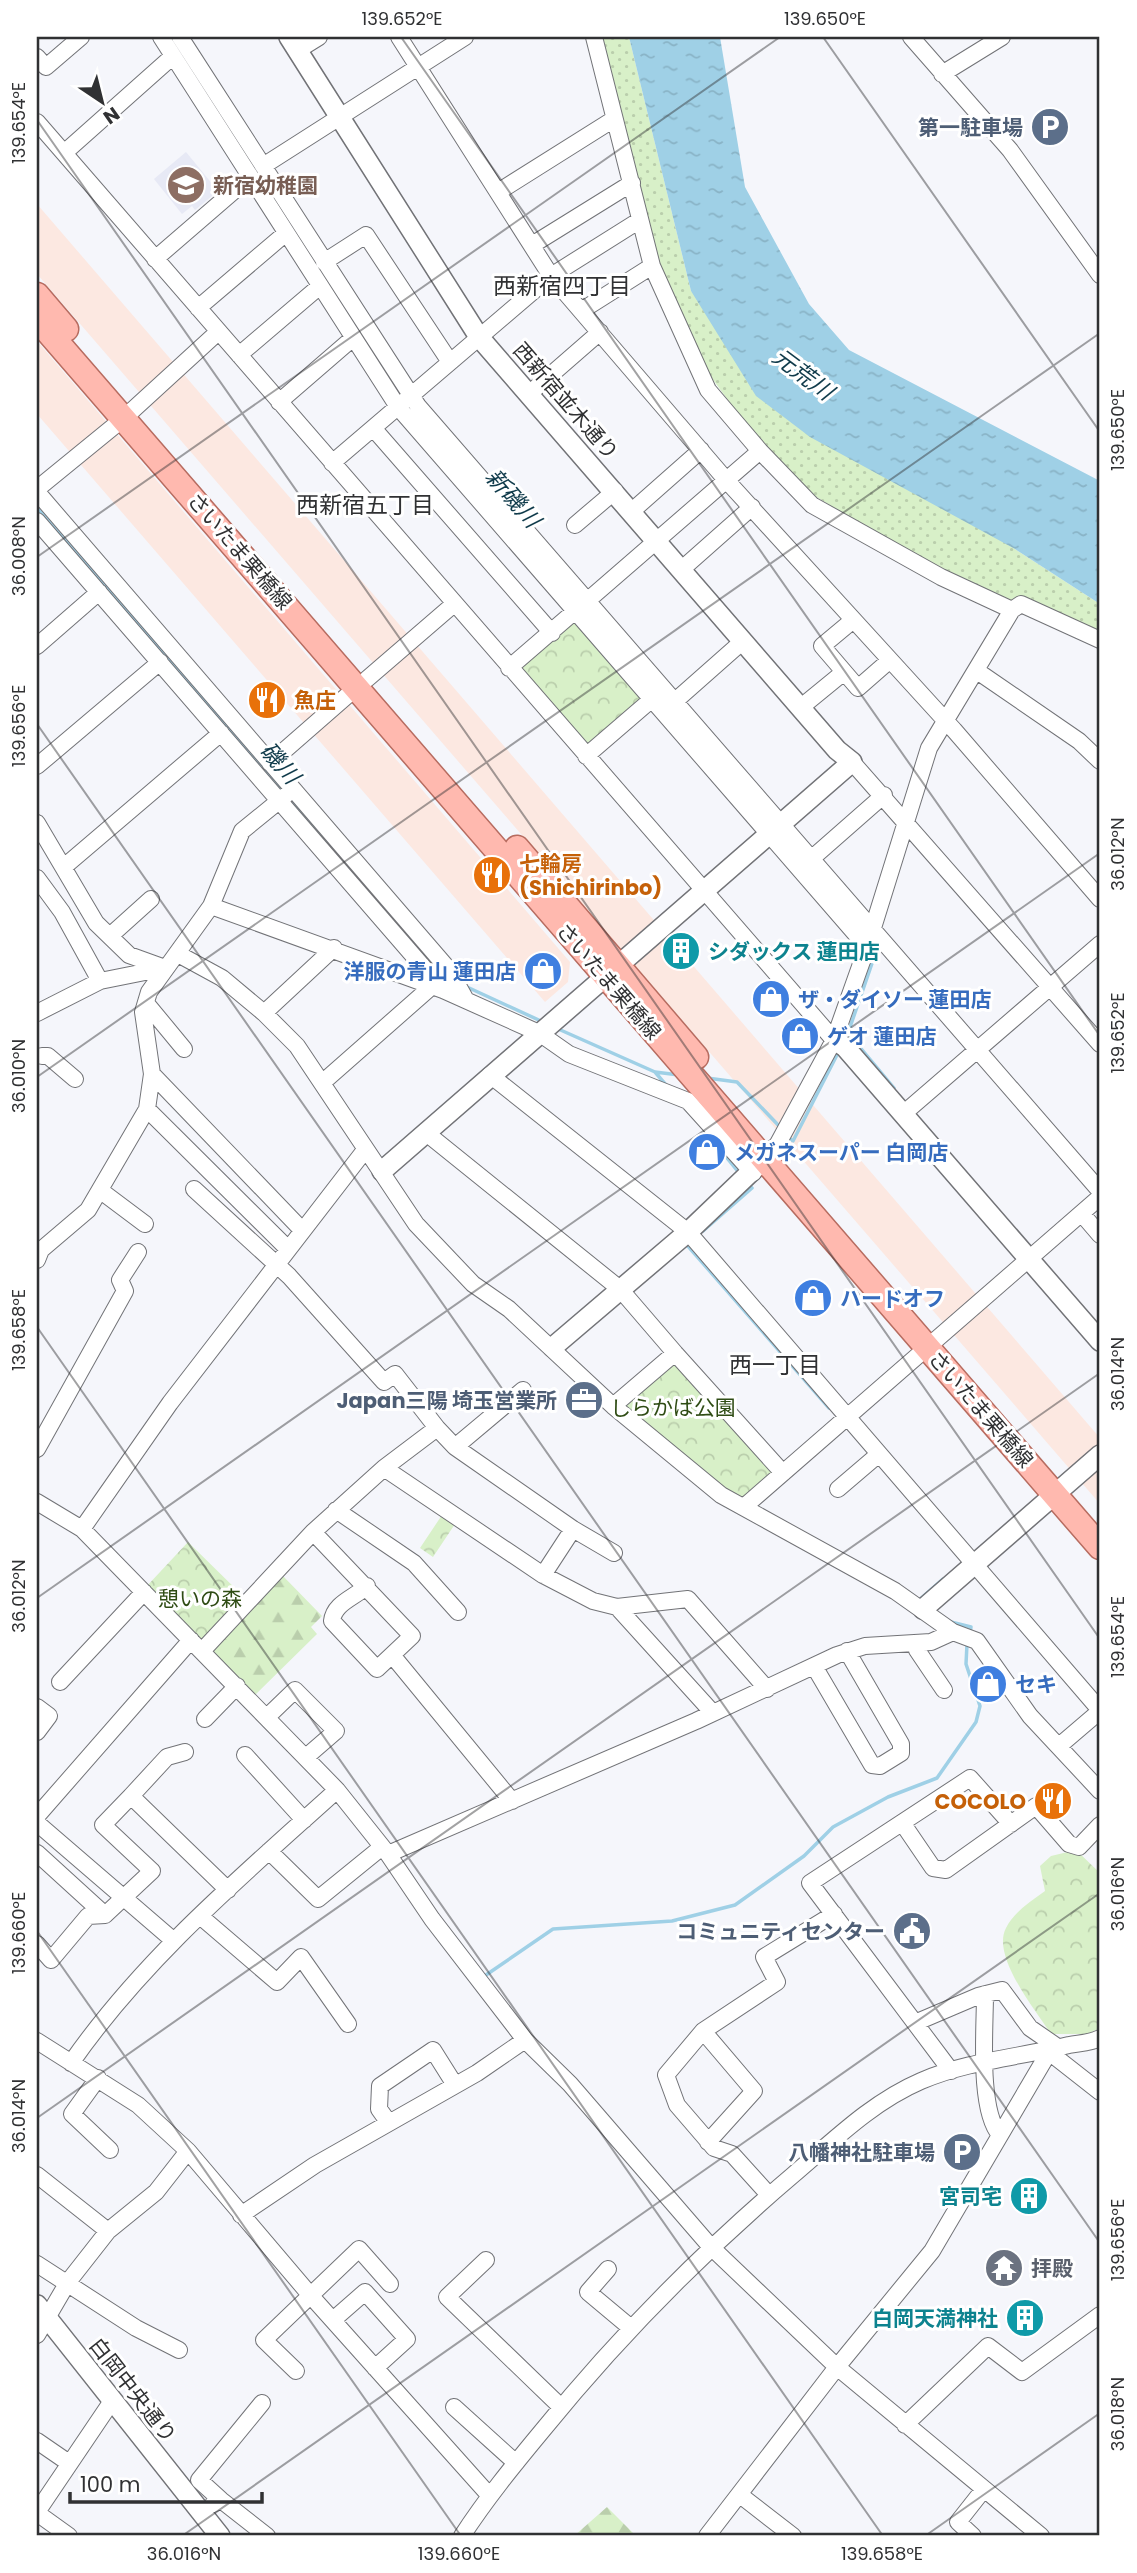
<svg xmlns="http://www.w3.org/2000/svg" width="1137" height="2573" font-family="Poppins,'Noto Sans JP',sans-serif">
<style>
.commercial{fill:#fce8e1}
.built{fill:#e7e9f5}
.grass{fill:url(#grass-dots)}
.forest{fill:url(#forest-firs)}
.park{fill:url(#park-crowns)}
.water{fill:url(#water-ripples)}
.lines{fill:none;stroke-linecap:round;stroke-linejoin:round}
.stream{stroke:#9fd0e6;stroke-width:3.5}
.minor-casing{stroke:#727377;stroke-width:18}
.tertiary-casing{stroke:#727377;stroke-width:22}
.primary-casing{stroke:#b76c60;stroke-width:27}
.minor{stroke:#fff;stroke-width:16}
.tertiary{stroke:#fff;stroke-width:19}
.primary{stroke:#ffb9af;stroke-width:24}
.ticks{fill:none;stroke:#303133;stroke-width:2;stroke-opacity:0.45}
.labels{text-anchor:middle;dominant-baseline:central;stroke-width:6;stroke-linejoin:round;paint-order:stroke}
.service-label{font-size:21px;font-weight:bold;fill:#4e5e75;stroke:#fff;text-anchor:end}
.education-label{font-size:21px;font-weight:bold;fill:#785e54;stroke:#fff;text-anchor:start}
.street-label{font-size:21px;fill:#303133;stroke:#fff}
.food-label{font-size:21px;font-weight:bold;fill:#c56008;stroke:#fff;text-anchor:start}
.culture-label{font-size:21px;font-weight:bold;fill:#0d838f;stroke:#fff;text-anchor:end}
.shop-label{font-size:21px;font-weight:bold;fill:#366cbe;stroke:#fff;text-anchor:start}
.park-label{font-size:21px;fill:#2f4c14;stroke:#fff}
.worship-label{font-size:21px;font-weight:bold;fill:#5b616d;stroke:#fff;text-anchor:start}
.neighbourhood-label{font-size:23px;fill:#303133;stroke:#fff}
.water-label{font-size:23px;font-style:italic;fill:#103b4b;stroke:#fff}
.neatline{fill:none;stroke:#303133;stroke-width:2.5}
.ticks-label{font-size:18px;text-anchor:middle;fill:#303133}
</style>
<defs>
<pattern id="grass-dots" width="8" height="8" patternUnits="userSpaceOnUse" patternTransform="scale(1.75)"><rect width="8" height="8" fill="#d8f0c8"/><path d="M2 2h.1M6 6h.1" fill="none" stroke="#baceac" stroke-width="1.8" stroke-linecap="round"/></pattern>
<pattern id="forest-firs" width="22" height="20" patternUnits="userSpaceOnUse" patternTransform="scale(1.75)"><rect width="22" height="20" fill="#d8f0c8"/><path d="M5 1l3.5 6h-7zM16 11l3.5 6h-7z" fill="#baceac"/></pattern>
<pattern id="park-crowns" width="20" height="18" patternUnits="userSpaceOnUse" patternTransform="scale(1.75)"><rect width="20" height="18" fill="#d8f0c8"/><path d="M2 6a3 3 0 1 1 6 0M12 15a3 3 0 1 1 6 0" fill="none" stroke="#baceac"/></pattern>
<pattern id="water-ripples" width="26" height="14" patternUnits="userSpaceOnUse" patternTransform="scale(1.75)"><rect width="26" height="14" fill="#9fd0e6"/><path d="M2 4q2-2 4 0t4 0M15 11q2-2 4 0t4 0" fill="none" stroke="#89b3c6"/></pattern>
</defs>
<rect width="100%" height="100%" fill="#f5f6fb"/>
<!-- commercial -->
<path class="commercial" d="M37,204L1100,1438V1504L37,274Z
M37,341L570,962L568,982L545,1002L37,414Z"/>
<!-- built -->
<path class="built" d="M186,152L218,191L195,210L192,206L182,214L154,179Z"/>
<!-- grass -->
<path class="grass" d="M602,37H629L691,291L1015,549L1100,604V634L1009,603L889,542L807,491L763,448L711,377L667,295Z"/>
<!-- forest -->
<path class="forest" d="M283,1576L322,1616L311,1627L317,1634L253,1697L208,1650Z
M607,2507L636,2536H574Z"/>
<!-- park -->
<path class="park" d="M578,615L648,697L588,748L518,666Z
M675,1362L776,1471L743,1501L722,1490L625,1407Z
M442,1515L455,1524L433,1557L420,1548Z
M188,1542L244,1597L201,1644L146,1587Z
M1076,1850L1100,1873V2028L1087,2034H1051C1036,2011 991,1956 1006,1928C1014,1912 1030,1902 1045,1891L1040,1866L1051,1856Z"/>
<!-- water -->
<path class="water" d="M629,37H720L745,187L809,304L849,350L1100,481V604L1015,549L810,437L756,396L691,291Z"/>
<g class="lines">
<!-- stream -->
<path class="stream" d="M37,508L283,792
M288,798L447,978
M875,943L878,946L848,1033L894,1088
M467,987L543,1022
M556,1028L655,1072L679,1075
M655,1072L666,1085
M707,1078L737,1082L781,1128
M705,1131L740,1174
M788,1137L793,1141L839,1051
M703,1231L752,1188L747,1182
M689,1243L687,1245L829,1408
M918,1601L943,1579
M951,1622L971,1627L970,1633
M486,1975L553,1929L672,1921L735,1905L804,1856L833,1827L888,1797L937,1778L976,1722L980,1706L966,1664L967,1644"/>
<defs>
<path id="minor" d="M161,37L398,407L867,947
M180,37L418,406L1100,1191
M399,37L551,276L727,481L954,730L1100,899
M594,37L652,266L708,390L760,451L812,505L941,577L1012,610
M911,37L1010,150L1100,275
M298,50L319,37
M37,57L46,67L81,37
M942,74L1002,37
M37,122L834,1040
M64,153L173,56
M263,166L465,37
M498,192L614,119
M532,245L632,183
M155,259L250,177
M324,262L366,235L450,362
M198,308L286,233
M581,311L652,266
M239,355L320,286
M530,393L600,332
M279,402L353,338
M373,428L552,633
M332,463L551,276L640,220
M37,489L124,418L218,332
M37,492L450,971L466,1000
M632,511L701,450
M37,521L443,990
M575,525L615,491
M682,569L752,507
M587,601L760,451
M852,621L822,646L858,688L890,660
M37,646L99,592
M509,668L575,611
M977,671L1079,741L1100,761
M367,679L454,604
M674,702L743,641
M800,708L844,672
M586,756L651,700
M852,762L1100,1044
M270,763L357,687
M37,766L160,662
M37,823L96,923L129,955L165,968
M810,860L884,795
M65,866L221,733
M37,878L62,912L100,981
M211,906L443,990L539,1033L569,1054L688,1101L753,1173
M111,935L151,899
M178,954L222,978L264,1013L297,1046L416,1224L473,1284L509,1309L613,1406L721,1495L895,1591L953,1632L977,1641L1030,1716L1100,1791
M146,1003L184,1049
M37,1013L100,981L165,968
M264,1013L334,948
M42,1056H48L75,1079
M152,1074L302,1230
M490,1075L688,1232L1100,1710
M322,1083L431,987
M147,1109L288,1249
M903,1114L1100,944
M425,1132L620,1289L675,1353
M775,1149L834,1040L867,947L929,748L1012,610L1021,604L1100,640
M194,1189L289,1276L384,1382L395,1374L437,1428
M101,1191L145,1224
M1082,1214L1100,1235
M37,1260L41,1250L88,1210L147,1109L152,1074L143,1012L149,992L211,906L242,831L285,796
M613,1406L675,1353L783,1473
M455,1447L573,1529L614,1553
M37,1449L125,1291L120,1280L138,1252
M384,1468L543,1575L593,1601L617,1607L713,1713
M838,1489L879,1454
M37,1502L82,1529L337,1790L388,1854L432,1919L525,2040L570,2084L710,2246L837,2367L1041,2536
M745,1506L1100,1197
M336,1510L414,1563L458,1612
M82,1529L170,1403L365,1150
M313,1532L412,1636L377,1669L332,1621C334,1603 354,1598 367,1586
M543,1575L573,1529
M617,1607L688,1599L767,1689
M916,1643L917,1650L944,1690
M202,1651L313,1532L384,1468L437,1428L455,1447L523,1390
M392,1655L512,1801
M814,1666L872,1765L880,1766L901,1753V1744L847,1651
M60,1682L144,1592
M37,1707L49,1716L37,1732
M267,1717L295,1690L336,1731L306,1757
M205,1719L237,1686
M1059,1746L1100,1711
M245,1755L304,1820
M131,1796L167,1757L185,1752
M37,1816L191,1640
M37,1823L174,1941
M903,1824L933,1868L946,1870L1036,1806L1069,1844L1079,1847L1100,1825
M269,1851L318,1899L382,1847
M37,1853L105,1915
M388,1854L696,1721L837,1655L865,1646L931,1642L953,1632
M200,1916L277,1982L301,1957L348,2024
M37,1944L51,1960L88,1916L105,1915L152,1871L103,1825L131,1796L228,1890
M985,1994C985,2029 978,2110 1000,2135
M917,2022L978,1996L1002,1990L1030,2028L1059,2048
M703,2031L754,2091L708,2142
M37,2041L138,2105L188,2151L311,2296L489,2495
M1049,2052L1100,2092
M71,2063C144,1958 243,1875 337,1790
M951,2071L810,1883L970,1778L1011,1824
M98,2078L72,2114L110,2150
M389,2123L379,2109L380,2086L433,2050L455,2085
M37,2175L108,2231
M769,2195L732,2154L714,2148L677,2105L666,2075L703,2031L777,1982L764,1957L834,1914
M241,2215L315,2165L477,2073L525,2040
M486,2260L447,2297L561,2407
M37,2264L136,2328L179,2350
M608,2269L588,2292L631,2328
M333,2320L365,2292L407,2339L375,2368
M37,2335L68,2282L108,2231L156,2192L188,2151
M296,2371L264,2340L359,2249L390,2284
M454,2407L516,2463
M905,2425L988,2346L1022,2372L1100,2315
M37,2441L69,2463
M740,2495L793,2536
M221,2500L199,2480L262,2403
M213,2504L221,2500L267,2536
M37,2512L112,2401
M37,2513L69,2536
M462,2536C486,2499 513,2466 542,2431C619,2336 700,2254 793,2175C833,2141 872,2102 921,2081C967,2061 1021,2057 1069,2045C1080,2043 1091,2043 1100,2038
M707,2536L837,2367L932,2251L1049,2052
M973,2536L958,2522L984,2489"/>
<path id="tertiary" d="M289,37L479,337L837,750L852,762L382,1171
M834,1040L845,1047L1100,1341
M553,1347L688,1232L775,1149
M923,1609L1100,1455
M37,2305L220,2536"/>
<path id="primary" d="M37,295L66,329
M37,319L1100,1547
M517,848L696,1057"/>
</defs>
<!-- minor casing -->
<use href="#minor" class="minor-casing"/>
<!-- tertiary casing -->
<use href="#tertiary" class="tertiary-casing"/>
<!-- primary casing -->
<use href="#primary" class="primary-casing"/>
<!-- minor -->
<use href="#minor" class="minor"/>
<!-- tertiary -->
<use href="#tertiary" class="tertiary"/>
<!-- primary -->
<use href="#primary" class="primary"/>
</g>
<!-- ticks -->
<path class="ticks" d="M401,37L1100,1036M823,37L1100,432M37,120L1100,1639M37,557L780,37M37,724L1100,2243M37,1077L1100,333M37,1327L883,2536M37,1598L1100,853M37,1931L461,2536M37,2118L1100,1373M37,2534L38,2536M182,2536L1100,1893M925,2536L1100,2413"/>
<!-- icons -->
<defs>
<symbol id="parking-disc" viewBox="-11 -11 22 22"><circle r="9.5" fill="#5c6f8a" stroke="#fff"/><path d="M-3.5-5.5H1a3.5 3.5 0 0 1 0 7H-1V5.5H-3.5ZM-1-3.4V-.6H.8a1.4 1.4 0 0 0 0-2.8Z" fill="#fff"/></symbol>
<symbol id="school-disc" viewBox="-11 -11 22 22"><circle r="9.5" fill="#8d6e63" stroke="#fff"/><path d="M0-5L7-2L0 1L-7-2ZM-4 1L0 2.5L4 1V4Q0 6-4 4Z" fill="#fff"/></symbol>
<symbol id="restaurant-disc" viewBox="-11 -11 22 22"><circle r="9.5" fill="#e8710a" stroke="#fff"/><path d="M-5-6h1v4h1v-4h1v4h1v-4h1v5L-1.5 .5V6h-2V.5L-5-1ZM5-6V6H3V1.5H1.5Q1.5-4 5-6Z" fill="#fff"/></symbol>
<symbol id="building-disc" viewBox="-11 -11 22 22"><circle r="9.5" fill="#0f9aa8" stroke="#fff"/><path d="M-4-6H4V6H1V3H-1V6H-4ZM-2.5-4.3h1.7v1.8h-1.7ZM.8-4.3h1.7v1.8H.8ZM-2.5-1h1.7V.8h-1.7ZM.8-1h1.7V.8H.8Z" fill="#fff"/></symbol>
<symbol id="shop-disc" viewBox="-11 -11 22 22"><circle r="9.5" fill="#3f7fe0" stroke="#fff"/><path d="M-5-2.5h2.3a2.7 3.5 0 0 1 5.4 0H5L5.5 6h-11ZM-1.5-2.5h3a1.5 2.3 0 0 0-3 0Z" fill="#fff"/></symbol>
<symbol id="office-disc" viewBox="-11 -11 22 22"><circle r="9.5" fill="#5c6f8a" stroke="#fff"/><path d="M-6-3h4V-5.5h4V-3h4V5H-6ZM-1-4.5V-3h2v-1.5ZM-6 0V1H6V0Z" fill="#fff"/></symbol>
<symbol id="civic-disc" viewBox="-11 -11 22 22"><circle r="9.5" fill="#5c6f8a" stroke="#fff"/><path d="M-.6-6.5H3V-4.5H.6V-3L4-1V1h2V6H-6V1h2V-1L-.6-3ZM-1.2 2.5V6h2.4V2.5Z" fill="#fff"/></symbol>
<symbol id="temple-disc" viewBox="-11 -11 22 22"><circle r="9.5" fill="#6b7280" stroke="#fff"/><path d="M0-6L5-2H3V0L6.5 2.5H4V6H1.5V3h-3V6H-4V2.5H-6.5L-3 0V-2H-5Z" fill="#fff"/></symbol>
</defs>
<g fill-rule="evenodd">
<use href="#parking-disc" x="1028" y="105" width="44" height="44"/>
<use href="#school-disc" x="164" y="163" width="44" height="44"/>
<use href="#restaurant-disc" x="245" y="678" width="44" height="44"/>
<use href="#restaurant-disc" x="470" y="853" width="44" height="44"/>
<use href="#building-disc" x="659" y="929" width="44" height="44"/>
<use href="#shop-disc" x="521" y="949" width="44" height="44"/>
<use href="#shop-disc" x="749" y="977" width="44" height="44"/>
<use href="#shop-disc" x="778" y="1014" width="44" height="44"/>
<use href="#shop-disc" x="685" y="1130" width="44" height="44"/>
<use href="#shop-disc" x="791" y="1276" width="44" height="44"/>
<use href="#office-disc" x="562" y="1378" width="44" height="44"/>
<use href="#shop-disc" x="966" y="1662" width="44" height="44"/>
<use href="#restaurant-disc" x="1031" y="1779" width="44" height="44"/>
<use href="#civic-disc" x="890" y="1909" width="44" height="44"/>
<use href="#parking-disc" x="940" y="2130" width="44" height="44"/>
<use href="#building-disc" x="1007" y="2174" width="44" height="44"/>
<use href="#temple-disc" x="982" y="2246" width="44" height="44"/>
<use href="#building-disc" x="1003" y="2296" width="44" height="44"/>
</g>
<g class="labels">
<!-- service labels -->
<g class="service-label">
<text x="1023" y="127">第一駐車場</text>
<text x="557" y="1400">Japan三陽 埼玉営業所</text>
<text x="885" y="1931">コミュニティセンター</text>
<text x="935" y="2152">八幡神社駐車場</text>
</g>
<!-- education labels -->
<g class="education-label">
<text x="213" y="185">新宿幼稚園</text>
</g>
<!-- street labels -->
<g class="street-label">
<text transform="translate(566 401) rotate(49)">西新宿並木通り</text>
<text transform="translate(240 551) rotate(49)">さいたま栗橋線</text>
<text transform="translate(609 981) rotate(49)">さいたま栗橋線</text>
<text transform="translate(981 1409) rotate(49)">さいたま栗橋線</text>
<text transform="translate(133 2390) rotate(52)">白岡中央通り</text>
</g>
<!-- food labels -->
<g class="food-label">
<text x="294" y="700">魚庄</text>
<text x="519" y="863">七輪房<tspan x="519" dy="24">(Shichirinbo)</tspan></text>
<text x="1026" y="1801" text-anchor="end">COCOLO</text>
</g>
<!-- culture labels -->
<g class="culture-label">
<text x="708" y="951" text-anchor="start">シダックス 蓮田店</text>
<text x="1002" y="2196">宮司宅</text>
<text x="998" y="2318">白岡天満神社</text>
</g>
<!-- shop labels -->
<g class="shop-label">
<text x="516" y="971" text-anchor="end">洋服の青山 蓮田店</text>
<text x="798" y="999">ザ・ダイソー 蓮田店</text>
<text x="827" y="1036">ゲオ 蓮田店</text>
<text x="734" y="1152">メガネスーパー 白岡店</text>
<text x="840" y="1298">ハードオフ</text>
<text x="1015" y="1684">セキ</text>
</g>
<!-- park labels -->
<g class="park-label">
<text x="673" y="1407">しらかば公園</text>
<text x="200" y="1598">憩いの森</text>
</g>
<!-- worship labels -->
<g class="worship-label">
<text x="1031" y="2268">拝殿</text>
</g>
<!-- neighbourhood labels -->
<g class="neighbourhood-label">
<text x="562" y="286">西新宿四丁目</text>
<text x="365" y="505">西新宿五丁目</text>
<text x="775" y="1365">西一丁目</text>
</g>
<!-- water labels -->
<g class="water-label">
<text transform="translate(803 374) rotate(37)">元荒川</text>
<text transform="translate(513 498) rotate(49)">新磯川</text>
<text transform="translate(280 763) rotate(49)">磯川</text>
</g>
</g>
<!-- border -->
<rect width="1137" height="2573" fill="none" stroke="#ffffff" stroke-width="77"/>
<!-- north arrow -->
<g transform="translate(102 102) rotate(145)" stroke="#ffffff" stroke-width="5" paint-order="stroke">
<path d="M0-5L12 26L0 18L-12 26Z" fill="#303133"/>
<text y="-10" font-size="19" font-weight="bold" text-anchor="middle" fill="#303133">N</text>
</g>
<!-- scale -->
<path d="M70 2492v10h192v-10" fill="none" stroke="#303133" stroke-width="3.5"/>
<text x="80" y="2492" font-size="21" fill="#303133" stroke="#ffffff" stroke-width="5" paint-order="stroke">100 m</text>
<rect x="38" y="38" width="1060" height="2496" class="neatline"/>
<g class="ticks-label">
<text x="402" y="25">139.652°E</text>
<text x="825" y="25">139.650°E</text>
<text transform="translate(19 123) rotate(-90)" y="6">139.654°E</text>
<text transform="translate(1118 430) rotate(-90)" y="6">139.650°E</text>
<text transform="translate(19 556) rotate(-90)" y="6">36.008°N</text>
<text transform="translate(19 726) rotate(-90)" y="6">139.656°E</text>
<text transform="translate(1118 854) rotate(-90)" y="6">36.012°N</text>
<text transform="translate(1118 1033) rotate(-90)" y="6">139.652°E</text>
<text transform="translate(19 1076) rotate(-90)" y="6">36.010°N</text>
<text transform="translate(19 1330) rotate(-90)" y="6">139.658°E</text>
<text transform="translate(1118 1374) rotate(-90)" y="6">36.014°N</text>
<text transform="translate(19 1596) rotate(-90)" y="6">36.012°N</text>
<text transform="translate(1118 1637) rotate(-90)" y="6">139.654°E</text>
<text transform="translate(1118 1894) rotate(-90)" y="6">36.016°N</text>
<text transform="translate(19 1933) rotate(-90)" y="6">139.660°E</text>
<text transform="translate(19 2116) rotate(-90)" y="6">36.014°N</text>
<text transform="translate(1118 2240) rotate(-90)" y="6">139.656°E</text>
<text transform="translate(1118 2414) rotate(-90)" y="6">36.018°N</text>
<text x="184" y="2560">36.016°N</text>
<text x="459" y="2560">139.660°E</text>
<text x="882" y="2560">139.658°E</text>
</g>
</svg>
